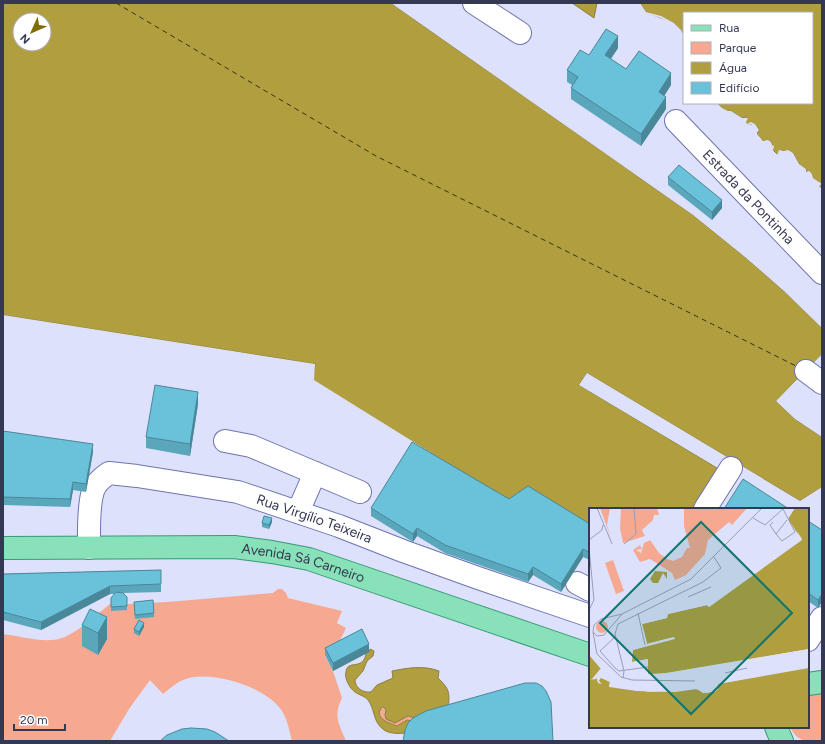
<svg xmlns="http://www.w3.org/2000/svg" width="825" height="744" font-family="Figtree,sans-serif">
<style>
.green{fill:#f6a990}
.water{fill:#b19e3e;stroke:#8c7f44;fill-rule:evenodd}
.pier{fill:#dde1fc}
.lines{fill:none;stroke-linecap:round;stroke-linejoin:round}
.ferry{stroke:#36321c;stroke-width:1;stroke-dasharray:5 4;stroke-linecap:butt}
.minor-casing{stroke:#6e74af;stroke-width:24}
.major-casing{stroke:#389976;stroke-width:24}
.minor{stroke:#fff;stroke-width:22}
.major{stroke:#88e1b8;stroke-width:22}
.wall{fill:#5aa6bb}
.shaded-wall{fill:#4a8799}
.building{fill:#69c1da;stroke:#4a8799}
.labels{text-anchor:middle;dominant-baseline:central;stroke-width:3.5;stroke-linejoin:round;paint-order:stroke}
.street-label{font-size:14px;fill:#353852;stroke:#fff}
.inset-river{fill:none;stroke:#b19e3e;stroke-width:2}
.inset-road{fill:none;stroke:#9a9db8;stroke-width:1}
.view{fill:#0f766e;fill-opacity:0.15;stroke:#0f766e;stroke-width:2}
.inset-edge{fill:none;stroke:#353852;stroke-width:2}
</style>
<rect width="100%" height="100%" fill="#dde1fc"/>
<!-- green -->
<path class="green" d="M278,589H282L286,593L288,598L342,611L337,623L346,628L339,642L325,656L333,671L342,698C333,716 339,724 346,741H292C289,730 287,716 279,707C262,686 209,669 183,680C176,683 170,688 163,694L150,680L129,709L110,741H3V634C20,636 46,644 62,638C77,633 97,614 110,604L111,602L127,601V604L167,602L273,593Z
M822,693V741C806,741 798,743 790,727H808V695Z
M382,707L386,708L385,715L399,721C408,713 416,718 425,722H404L397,726C388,723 380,722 379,711Z"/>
<!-- water -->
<path class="water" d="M3,3H391L693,215L745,257L784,291L822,328V354L776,401L795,419L822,437V487L800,501L587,373L579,385L719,469L694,509H590V528L512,503L313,380L315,364L3,315ZM20,20H44V44H20Z
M572,3H597L594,18Z
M640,3H822V189L818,186L821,184L813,178L812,174L806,172V169L799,164L793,153L780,150L778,155L773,150L771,141H763L757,134L759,130L755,124H747L745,122L748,118L746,117L742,118L731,111C725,112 721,107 717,103H812V13H684V34L674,23L646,12Z
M370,649L374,651L373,656L367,661L363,671L355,680C355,688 363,693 371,692L377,685L393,678L392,671C408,668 423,665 439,671L438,678C452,691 449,695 448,713L415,718L408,716L395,723L386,719L385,715L386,710L384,707H382C373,718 389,723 397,726L407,720L412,721L411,733C402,733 392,735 384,730C374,723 375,713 370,703C364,692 354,698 347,681C346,678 345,675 346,672C347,659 363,671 366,654L369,652Z"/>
<!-- pier -->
<path class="pier" d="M391,3H394L694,213L747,255L785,289L822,325V328L784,291L745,257L693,215Z
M638,3H640L646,12L661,16L674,23L681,30L684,36L673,25L661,18L645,13L641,9Z
M715,103H717L722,108L728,111H731L742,118H748L746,122L747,124L751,122L755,124L759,130L757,132V134L763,141L768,140L771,142L772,145L774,146L773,151L777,155L779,150L784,151L788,150L793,153L799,164L806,169V172L809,171L812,174L813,178L822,184L819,186L822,189V191L817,187L818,184L812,180L810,175L809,174H806L804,170L798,165L792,154L780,152L779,156H777L771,151L772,147L769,143H762L755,135V132L756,130L753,125L751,124L746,126L743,122L745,120H742L731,113H728L721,110Z
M3,315L315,364L314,380L512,503L590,530L512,505L312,381L313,366L3,317Z
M822,354V357L779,401L797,418L822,434V437L795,419L776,401Z
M587,373L800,501L822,487V489L799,503L587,375L582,384L720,467L718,468L579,385Z"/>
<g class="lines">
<!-- ferry -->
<path class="ferry" d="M116,3L376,156L796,366"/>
<defs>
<g id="minor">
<path d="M474,3L520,33"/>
<path id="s1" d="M676,121L822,273"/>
<path d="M806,371L822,383"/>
<path d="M225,441L251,446L360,492"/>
<path d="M705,509L731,468"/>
<path d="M298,512L315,473"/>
<path id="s2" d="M89,548C89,533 88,506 93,491C95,484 103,477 109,473L137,476L238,492L339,526L403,551L478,578L590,616"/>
<path d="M577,583L590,590"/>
<path d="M808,640L822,618"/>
</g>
<g id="major">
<path id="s3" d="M3,548L234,547L272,552L309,559L590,655"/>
<path d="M808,684L822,682"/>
<path d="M776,727L778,732L782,741"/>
</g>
</defs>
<!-- minor casing -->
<use href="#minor" class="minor-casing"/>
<!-- major casing -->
<use href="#major" class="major-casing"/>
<!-- minor -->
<use href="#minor" class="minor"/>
<!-- major -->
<use href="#major" class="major"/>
</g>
<!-- wall -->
<path class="wall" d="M618,48L611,59L626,69L671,85L664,96L666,109L641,146L571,99V88L572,85L567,82V70L589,55Z
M668,177L722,208L712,220L668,185Z
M198,404L190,456L146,448V437Z
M3,431L93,452L86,492L73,490L70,507L3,505Z
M509,499L590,524V560L583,557L561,592L533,575L528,582L445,553L417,536L413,542L371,516V508Z
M808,521L822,530L818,608L808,601Z
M272,522L269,529L262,527V523Z
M161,570V592L123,593L127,597V610L111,611V598L115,594H110L41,630L3,620V574Z
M134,602L154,613V617L135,619Z
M107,617V639L98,655L82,646V625Z
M144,627L139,636L134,633V629Z
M325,648L369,652L333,671L325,655Z"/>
<!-- shaded-wall -->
<path class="shaded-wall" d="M618,36V48L605,67V55Z
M671,73V85L659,104V92Z
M666,97V109L641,146V134Z
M722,200V208L712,220V212Z
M198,392V404L190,456V444Z
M93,444V452L86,492V484Z
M73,482V490L70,507V499Z
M272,518V522L269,529V525Z
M417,528V536L413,542V534Z
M583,549V557L561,592V584Z
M533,567V575L528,582V574Z
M110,586V594L41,630V622Z
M822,594V602L818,608V600Z
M107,617V639L98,655V633Z
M144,623V627L139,636V632Z
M369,644V652L333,671V663Z"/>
<!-- building -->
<path class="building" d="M606,29L618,36L605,55L626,69L639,51L671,73L659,92L666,97L641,134L571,88L578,77L567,70L580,50L589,55Z
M679,165L722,200L712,212L668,177Z
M155,385L198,392L190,444L146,437Z
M3,431L93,444L86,484L73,482L70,499L3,497Z
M412,442L509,499L528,486L590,524V553L583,549L561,584L533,567L528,574L445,545L417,528L413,534L371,508Z
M743,479L789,509H724Z
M264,516L272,518L269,525L262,523Z
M808,521L822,530V594L818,600L808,593Z
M161,570V584L110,586L41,622L3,612V574Z
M116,592L123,593L127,597V606L111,607V598Z
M153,600L154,613L135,615L134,602Z
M90,609L107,617L98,633L82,625Z
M139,620L144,623L139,632L134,629Z
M362,629L369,644L333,663L325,648Z
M525,683H536L542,686L546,691L551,702L553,741H403L405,730L408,723L413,718L426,711Z
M191,728L207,729L215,732L229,741H160L167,735L182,729Z"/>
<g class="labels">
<!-- street labels -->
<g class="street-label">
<text stroke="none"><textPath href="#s1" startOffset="105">Estrada da Pontinha</textPath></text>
<text stroke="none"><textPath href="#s2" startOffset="293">Rua Virgílio Teixeira</textPath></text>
<text stroke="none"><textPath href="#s3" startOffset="302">Avenida Sá Carneiro</textPath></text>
</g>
</g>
<!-- overview -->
<g transform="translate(589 508)">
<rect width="220" height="220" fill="#dde1fc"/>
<path d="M11,0H21L18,17L22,30ZM32,0H68L70,7H65L64,12L53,22L56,28L34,35L31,20ZM95,0H158L143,17L140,14L119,32L116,46L97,67L86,72L83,65L61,51L51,54L44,42L51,37L53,41L47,42L52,45L55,35L61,32L70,45L78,51L84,53L93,49L98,40H101L95,18ZM24,52L35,83L27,86L16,55ZM7 119a6 6 0 1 1 12 0a6 6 0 1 1-12 0Z" fill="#f6a990"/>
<path d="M206,0H220V141L80,165L59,166V151L43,154L44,142L85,129L58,136L53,116L78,110L79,106L118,97L120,99L213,32L199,11ZM66,63L78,64V71L74,65L69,75H64L61,71ZM0,147L12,161L6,169L5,172L8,170V173H10L12,169L21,174L20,178L61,184L108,181L114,185L126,184L129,181V176L220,160V220H0Z" fill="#b19e3e"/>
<path d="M208,23L213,31L120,99L118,97L79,106L78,110L53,116L58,136L85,129L86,131L44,142L42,149L43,154L59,151V166H71L220,141V143L81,167L58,168L57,153L42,155L40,147L43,140L56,137L52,114L78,109L79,105L97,100L120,96L211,31ZM220,158L129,176V181L118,185L107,181L87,184L48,183L20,179L21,174L12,170L9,172L13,176L9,175L8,170L2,172L13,159L9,168H14L25,176L38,179L87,182L108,179L117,183L128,180L126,176L129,174Z" fill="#dde1fc"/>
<path class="inset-river" d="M60,158L138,132L220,111"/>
<path class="inset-road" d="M8,0L23,36M194,1L206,24L193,33L187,26L198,12M164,10L176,17L195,0M184,14L181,17L187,26M0,32L13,22L14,17M35,36L47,26L45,0M0,40L5,92L0,102M99,89L122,79M49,105L56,137M33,106L15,127L8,128L4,124L5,117L12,111L33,106L102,71L173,0M4,124L8,146L32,169L43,172L106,173M26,129L11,143L26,160L30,163L59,159M136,165L158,160M34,170L35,163L26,126L29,116L114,74L132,60L125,49"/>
<path class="view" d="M112,14L203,105L102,206L11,115Z"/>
<rect width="220" height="220" class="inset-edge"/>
</g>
<!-- border -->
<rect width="825" height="744" fill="none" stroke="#353852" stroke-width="8"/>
<!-- legend -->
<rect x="683" y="12" width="130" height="92" fill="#ffffff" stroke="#aeafba"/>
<rect x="691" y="25" width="20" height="6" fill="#88e1b8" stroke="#aeafba"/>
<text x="719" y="32" font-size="12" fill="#353852">Rua</text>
<rect x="691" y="42" width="20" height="12" fill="#f6a990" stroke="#aeafba"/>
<text x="719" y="52" font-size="12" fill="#353852">Parque</text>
<rect x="691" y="62" width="20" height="12" fill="#b19e3e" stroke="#aeafba"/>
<text x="719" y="72" font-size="12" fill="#353852">Água</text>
<rect x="691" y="82" width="20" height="12" fill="#69c1da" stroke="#aeafba"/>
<text x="719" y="92" font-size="12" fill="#353852">Edifício</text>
<!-- north arrow -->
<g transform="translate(32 32) rotate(225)"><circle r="19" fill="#ffffff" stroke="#aeafba"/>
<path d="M0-3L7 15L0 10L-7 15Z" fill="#7e6d09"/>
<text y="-6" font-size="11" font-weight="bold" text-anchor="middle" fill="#353852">N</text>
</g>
<!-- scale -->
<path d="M14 724v6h51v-6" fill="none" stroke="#353852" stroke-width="2"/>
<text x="20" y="724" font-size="12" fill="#353852" stroke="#ffffff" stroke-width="3" paint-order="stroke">20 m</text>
</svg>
